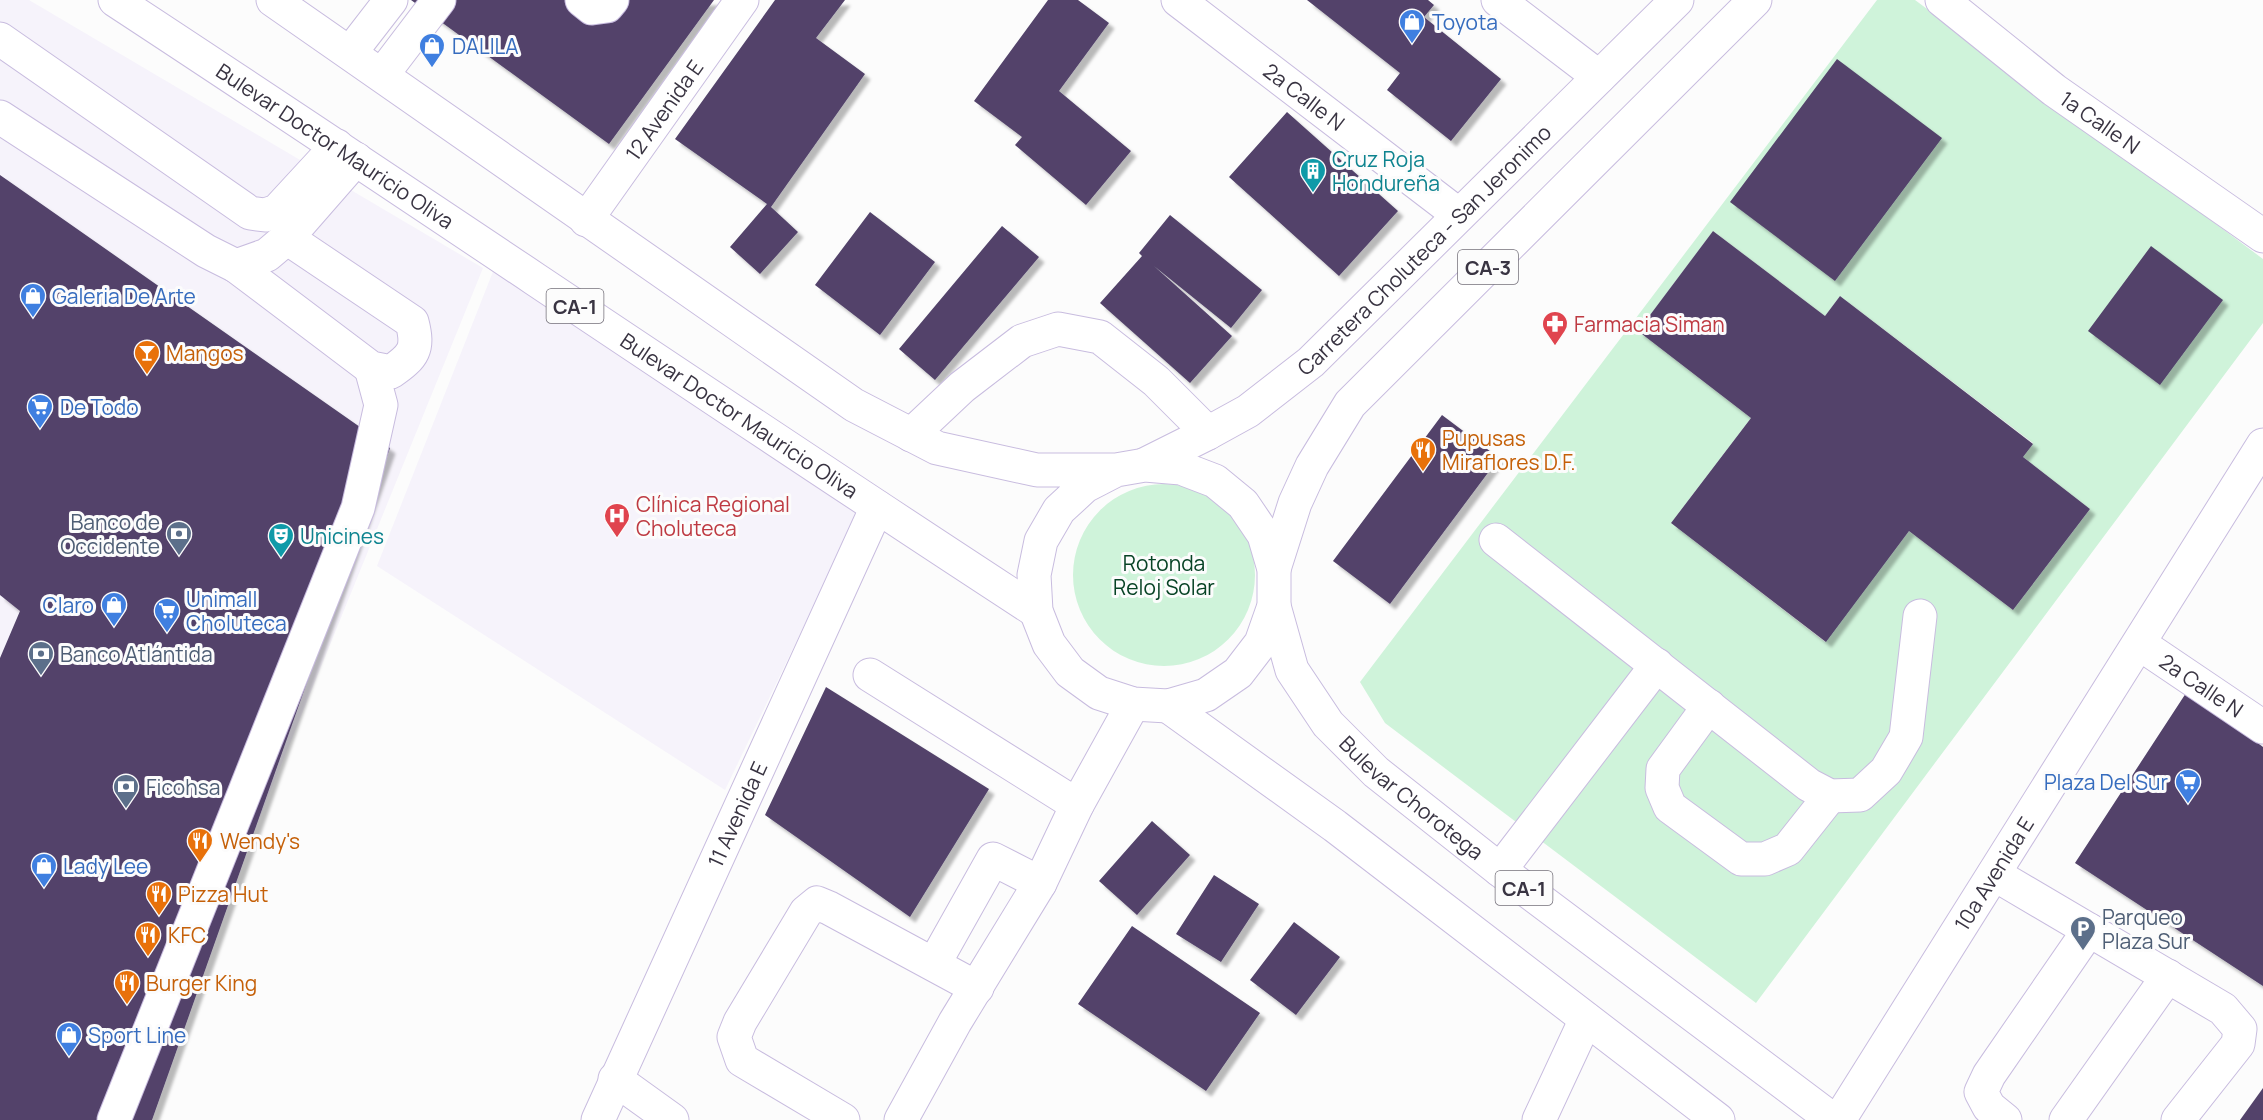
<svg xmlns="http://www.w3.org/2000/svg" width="2263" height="1120" font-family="Manrope,sans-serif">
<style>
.built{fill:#f6f3fb}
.green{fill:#cff3da;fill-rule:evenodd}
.building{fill:#52436a;filter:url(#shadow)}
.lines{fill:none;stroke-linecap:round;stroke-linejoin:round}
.minor-casing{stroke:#c8bcdf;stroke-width:35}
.highway-casing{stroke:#c8bcdf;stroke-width:35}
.minor{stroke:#fff;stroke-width:33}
.highway{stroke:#fff;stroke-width:33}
.labels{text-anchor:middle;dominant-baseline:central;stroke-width:6;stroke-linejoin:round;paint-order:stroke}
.shield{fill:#fcfcfc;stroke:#74707a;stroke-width:1.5}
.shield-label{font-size:20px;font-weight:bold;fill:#393442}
.shop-label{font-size:21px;fill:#366cbe;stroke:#fcfcfc;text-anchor:start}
.street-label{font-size:21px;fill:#393442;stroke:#fcfcfc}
.culture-label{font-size:21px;fill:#0d838f;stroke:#fcfcfc;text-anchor:start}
.health-label{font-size:21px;fill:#be3a42;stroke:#fcfcfc;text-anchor:start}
.food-label{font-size:21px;fill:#c56008;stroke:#fcfcfc;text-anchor:start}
.service-label{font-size:21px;fill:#4e5e75;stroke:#fcfcfc;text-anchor:start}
.park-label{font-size:21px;fill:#074325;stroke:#fcfcfc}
</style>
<defs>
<filter id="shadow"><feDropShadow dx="5.5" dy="5.5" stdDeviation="1.5" flood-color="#0004"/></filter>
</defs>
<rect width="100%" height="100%" fill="#fcfcfc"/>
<!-- built -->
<path class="built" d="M0,0H29L483,268L137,1120H0Z
M494,269L859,511L725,790L377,566Z"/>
<!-- green -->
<path class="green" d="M1877,0H1915L2263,259V323L1756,1003L1385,723L1360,682ZM1713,231L1825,316L1840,296L2033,443L2023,457L2090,509L2013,610L1909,531L1825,642L1671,523L1751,418L1638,331Z
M1073 575a91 91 0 1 1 182 0a91 91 0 1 1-182 0Z"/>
<!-- building -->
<path class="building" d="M411,0H714L609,144Z
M775,0H845L816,38L865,74L771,207L798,232L760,274L730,247L767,204L675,139Z
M1048,0H1078L1109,23L1059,91L1131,151L1086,205L1015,145L1022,137L974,101Z
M1307,0H1428L1434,5L1424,17L1501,79L1451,141L1387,90L1400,73Z
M1837,59L1942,138L1835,281L1730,202Z
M1287,112L1398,211L1339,276L1229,177Z
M0,175L390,448L152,1120H0V658L20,611L0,595Z
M870,212L935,262L880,335L815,285Z
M1170,215L1262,290L1231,328L1154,266L1232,336L1190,383L1100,303L1142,256L1139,253Z
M1002,226L1039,257L935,380L899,349Z
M1713,231L1825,316L1840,296L2033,444L2023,457L2090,509L2013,610L1909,531L1826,642L1671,523L1751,418L1638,331Z
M2151,246L2223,300L2160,385L2088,331Z
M1442,415L1499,458L1390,604L1333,561Z
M826,687L989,789L910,917L765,815Z
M2188,690L2263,747V986L2075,863Z
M1152,821L1190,855L1137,915L1099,881Z
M1214,875L1259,904L1221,962L1176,934Z
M1294,922L1340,957L1296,1015L1250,980Z
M1132,926L1260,1013L1206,1091L1078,1004Z
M2263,1088V1120H2240Z"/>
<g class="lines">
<defs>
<g id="minor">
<path d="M582,0L592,8L607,6L612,0"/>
<path id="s1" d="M1178,0L1459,215"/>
<path d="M1498,0L1599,77"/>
<path id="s2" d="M1942,0L2054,90L2263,236"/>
<path d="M0,39L250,213L265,215L277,211L337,146"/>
<path d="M350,53L391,0"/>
<path d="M382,75L439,0"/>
<path d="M0,117L206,251L236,266L267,255L287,238L356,159"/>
<path id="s3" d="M586,220L742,0"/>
<path d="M236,266L371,368L391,372C414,356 419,349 412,322L287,238"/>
<path d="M911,435L962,387L1022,341L1058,329L1100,337L1156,381L1208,433"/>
<path d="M1496,540L1809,785L1830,796L1860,795L1886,771L1906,737L1920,616"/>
<path id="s4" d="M2140,644L2263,727"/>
<path d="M870,675L1077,805"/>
<path d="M1709,706L1663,769L1662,788L1670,807L1741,859H1765L1788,849L1830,796"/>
<path d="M1500,870L1657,665"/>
<path d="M1994,874L2223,1009L2240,1029L2238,1044L2178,1120"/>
<path d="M934,964L993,859L1040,883"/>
<path d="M615,1079L672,1120"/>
<path d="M114,1120L358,508L381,405L371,368"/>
<path id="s5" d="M598,1120L877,507"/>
<path d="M843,1120L742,1060L734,1037L740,1022L806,912L817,903L829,908L977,988"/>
<path d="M901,1120L955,1022L1040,883L1077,805L1133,704"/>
<path d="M1539,1120L1586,1019"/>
<path id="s6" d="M1839,1120L2263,445"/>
<path d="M2005,1120L1989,1107L1981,1092L1989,1075L2089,930"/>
<path d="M2066,1120L2168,976"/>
</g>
<g id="highway">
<path id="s7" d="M115,0C423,202 727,410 1036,611"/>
<path d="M273,0L854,405L937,448L1037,470H1116L1145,465L1181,468L1215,481L1243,504L1264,535L1274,569V606L1261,643L1238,673L1206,695L1168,706L1133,704L1099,693L1070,672L1049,644L1036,611L1034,575L1041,541L1059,510L1085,486L1116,470"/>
<path id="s8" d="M1146,464L1208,433L1248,411L1311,362L1677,0"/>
<path d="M1274,569L1295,503L1312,466L1350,404L1755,0"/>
<path id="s9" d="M1274,606L1292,670L1328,724L1376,772L1500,870L1833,1120"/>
<path d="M1168,706L1335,826L1718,1120"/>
</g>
</defs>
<!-- minor casing -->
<use href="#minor" class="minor-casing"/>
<!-- highway casing -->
<use href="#highway" class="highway-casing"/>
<!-- minor -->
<use href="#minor" class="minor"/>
<!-- highway -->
<use href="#highway" class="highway"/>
</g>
<!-- icons -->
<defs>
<symbol id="shop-pin" viewBox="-11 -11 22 30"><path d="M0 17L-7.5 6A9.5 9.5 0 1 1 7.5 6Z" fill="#3f7fe0" stroke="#fcfcfc"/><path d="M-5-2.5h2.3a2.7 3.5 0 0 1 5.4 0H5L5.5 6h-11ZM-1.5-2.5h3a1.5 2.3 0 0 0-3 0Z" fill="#fff"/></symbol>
<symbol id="building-pin" viewBox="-11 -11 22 30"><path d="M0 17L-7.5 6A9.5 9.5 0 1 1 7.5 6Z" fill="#0f9aa8" stroke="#fcfcfc"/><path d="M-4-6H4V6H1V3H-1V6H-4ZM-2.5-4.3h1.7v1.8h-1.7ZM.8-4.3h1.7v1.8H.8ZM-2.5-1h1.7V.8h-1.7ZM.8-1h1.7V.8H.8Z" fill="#fff"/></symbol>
<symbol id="pharmacy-pin" viewBox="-11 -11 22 30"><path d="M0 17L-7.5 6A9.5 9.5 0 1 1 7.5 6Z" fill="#e0444e" stroke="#fcfcfc"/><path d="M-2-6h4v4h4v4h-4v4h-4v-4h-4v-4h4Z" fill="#fff"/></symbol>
<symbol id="bar-pin" viewBox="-11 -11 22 30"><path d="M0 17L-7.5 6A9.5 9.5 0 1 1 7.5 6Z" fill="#e8710a" stroke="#fcfcfc"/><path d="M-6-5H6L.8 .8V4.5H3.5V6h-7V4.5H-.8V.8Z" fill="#fff"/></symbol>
<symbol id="supermarket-pin" viewBox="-11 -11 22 30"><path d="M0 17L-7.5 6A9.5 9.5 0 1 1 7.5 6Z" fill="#3f7fe0" stroke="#fcfcfc"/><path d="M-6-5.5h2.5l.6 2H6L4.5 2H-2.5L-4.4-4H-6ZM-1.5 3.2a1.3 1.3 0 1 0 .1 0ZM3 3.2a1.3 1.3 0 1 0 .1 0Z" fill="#fff"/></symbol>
<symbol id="restaurant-pin" viewBox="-11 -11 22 30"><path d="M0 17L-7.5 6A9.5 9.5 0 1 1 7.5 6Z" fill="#e8710a" stroke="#fcfcfc"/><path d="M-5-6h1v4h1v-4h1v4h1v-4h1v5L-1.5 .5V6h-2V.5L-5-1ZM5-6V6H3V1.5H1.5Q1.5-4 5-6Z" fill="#fff"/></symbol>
<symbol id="hospital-pin" viewBox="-11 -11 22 30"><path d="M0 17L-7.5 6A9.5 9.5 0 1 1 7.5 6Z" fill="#e0444e" stroke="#fcfcfc"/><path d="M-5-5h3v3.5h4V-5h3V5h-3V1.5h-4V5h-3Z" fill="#fff"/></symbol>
<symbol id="bank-pin" viewBox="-11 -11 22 30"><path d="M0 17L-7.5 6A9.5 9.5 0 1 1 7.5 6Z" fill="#5c6f8a" stroke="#fcfcfc"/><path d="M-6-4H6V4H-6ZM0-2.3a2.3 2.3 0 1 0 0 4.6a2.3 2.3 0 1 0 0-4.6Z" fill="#fff"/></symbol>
<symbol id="theatre-pin" viewBox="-11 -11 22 30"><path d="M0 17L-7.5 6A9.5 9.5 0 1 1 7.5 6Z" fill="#0f9aa8" stroke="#fcfcfc"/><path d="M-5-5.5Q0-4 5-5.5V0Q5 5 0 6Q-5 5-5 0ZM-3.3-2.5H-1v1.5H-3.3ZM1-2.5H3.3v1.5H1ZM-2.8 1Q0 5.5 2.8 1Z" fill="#fff"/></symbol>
<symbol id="parking-pin" viewBox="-11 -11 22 30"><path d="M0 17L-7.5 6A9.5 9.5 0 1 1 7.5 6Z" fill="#5c6f8a" stroke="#fcfcfc"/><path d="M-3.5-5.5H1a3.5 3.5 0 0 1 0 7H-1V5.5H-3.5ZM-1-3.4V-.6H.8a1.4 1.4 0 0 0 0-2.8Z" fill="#fff"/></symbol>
</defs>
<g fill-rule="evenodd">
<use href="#shop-pin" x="1397" y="7" width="30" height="40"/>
<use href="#shop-pin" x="417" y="31" width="30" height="40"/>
<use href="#building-pin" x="1298" y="156" width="30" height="40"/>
<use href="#shop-pin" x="18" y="281" width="30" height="40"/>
<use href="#pharmacy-pin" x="1540" y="309" width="30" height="40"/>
<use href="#bar-pin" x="132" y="338" width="30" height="40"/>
<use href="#supermarket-pin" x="25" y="392" width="30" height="40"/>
<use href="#restaurant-pin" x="1408" y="435" width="30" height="40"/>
<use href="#hospital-pin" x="602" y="501" width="30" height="40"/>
<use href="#bank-pin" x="164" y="519" width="30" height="40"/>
<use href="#theatre-pin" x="266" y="521" width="30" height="40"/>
<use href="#shop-pin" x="99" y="590" width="30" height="40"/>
<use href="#supermarket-pin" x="152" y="596" width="30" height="40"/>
<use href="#bank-pin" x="26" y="639" width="30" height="40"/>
<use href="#supermarket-pin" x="2173" y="767" width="30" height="40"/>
<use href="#bank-pin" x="111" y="772" width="30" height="40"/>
<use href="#restaurant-pin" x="185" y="826" width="30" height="40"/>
<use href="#shop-pin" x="29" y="851" width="30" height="40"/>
<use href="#restaurant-pin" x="144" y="879" width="30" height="40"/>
<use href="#parking-pin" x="2068" y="914" width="30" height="40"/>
<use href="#restaurant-pin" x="133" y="920" width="30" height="40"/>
<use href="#restaurant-pin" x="112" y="968" width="30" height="40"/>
<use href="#shop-pin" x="54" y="1020" width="30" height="40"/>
</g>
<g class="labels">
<!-- shield labels -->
<g class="shield">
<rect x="1458" y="250" width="60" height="34" rx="4.5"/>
<rect x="546.5" y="289" width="57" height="34" rx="4.5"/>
<rect x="1495.5" y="871" width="57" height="34" rx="4.5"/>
</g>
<g class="shield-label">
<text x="1488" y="267">CA-3</text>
<text x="575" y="306">CA-1</text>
<text x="1524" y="888">CA-1</text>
</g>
<!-- shop labels -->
<g class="shop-label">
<text x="1432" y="22">Toyota</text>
<text x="452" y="46">DALILA</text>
<text x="52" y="296">Galeria De Arte</text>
<text x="60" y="407">De Todo</text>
<text x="186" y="599">Unimall<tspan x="186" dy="24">Choluteca</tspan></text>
<text x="94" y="605" text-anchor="end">Claro</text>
<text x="2168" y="782" text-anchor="end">Plaza Del Sur</text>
<text x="63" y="866">Lady Lee</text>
<text x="88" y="1035">Sport Line</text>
</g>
<!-- street labels -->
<g class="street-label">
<text stroke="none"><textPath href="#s1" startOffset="159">2a Calle N</textPath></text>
<text stroke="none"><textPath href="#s3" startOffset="135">12 Avenida E</textPath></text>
<text stroke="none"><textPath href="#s2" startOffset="200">1a Calle N</textPath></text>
<text stroke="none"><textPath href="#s7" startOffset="264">Bulevar Doctor Mauricio Oliva</textPath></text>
<text stroke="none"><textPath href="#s8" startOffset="354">Carretera Choluteca - San Jeronimo</textPath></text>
<text stroke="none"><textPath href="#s7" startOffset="750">Bulevar Doctor Mauricio Oliva</textPath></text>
<text stroke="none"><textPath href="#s4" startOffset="74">2a Calle N</textPath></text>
<text stroke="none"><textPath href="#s9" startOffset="243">Bulevar Chorotega</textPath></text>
<text stroke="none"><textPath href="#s5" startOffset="336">11 Avenida E</textPath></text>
<text stroke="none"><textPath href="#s6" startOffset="291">10a Avenida E</textPath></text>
</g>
<!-- culture labels -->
<g class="culture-label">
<text x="1332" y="159">Cruz Roja<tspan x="1332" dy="24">Hondureña</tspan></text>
<text x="300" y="536">Unicines</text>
</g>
<!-- health labels -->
<g class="health-label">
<text x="1574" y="324">Farmacia Siman</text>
<text x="636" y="504">Clínica Regional<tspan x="636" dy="24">Choluteca</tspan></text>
</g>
<!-- food labels -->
<g class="food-label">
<text x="166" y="353">Mangos</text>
<text x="1442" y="438">Pupusas<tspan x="1442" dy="24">Miraflores D.F.</tspan></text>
<text x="220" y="841">Wendy's</text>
<text x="178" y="894">Pizza Hut</text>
<text x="168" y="935">KFC</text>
<text x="146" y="983">Burger King</text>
</g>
<!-- service labels -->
<g class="service-label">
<text x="160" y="522" text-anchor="end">Banco de<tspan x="160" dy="24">Occidente</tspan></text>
<text x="60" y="654">Banco Atlántida</text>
<text x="146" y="787">Ficohsa</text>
<text x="2102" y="917">Parqueo<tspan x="2102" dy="24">Plaza Sur</tspan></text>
</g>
<!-- park labels -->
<g class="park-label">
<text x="1164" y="563">Rotonda<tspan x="1164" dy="24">Reloj Solar</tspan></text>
</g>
</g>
</svg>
